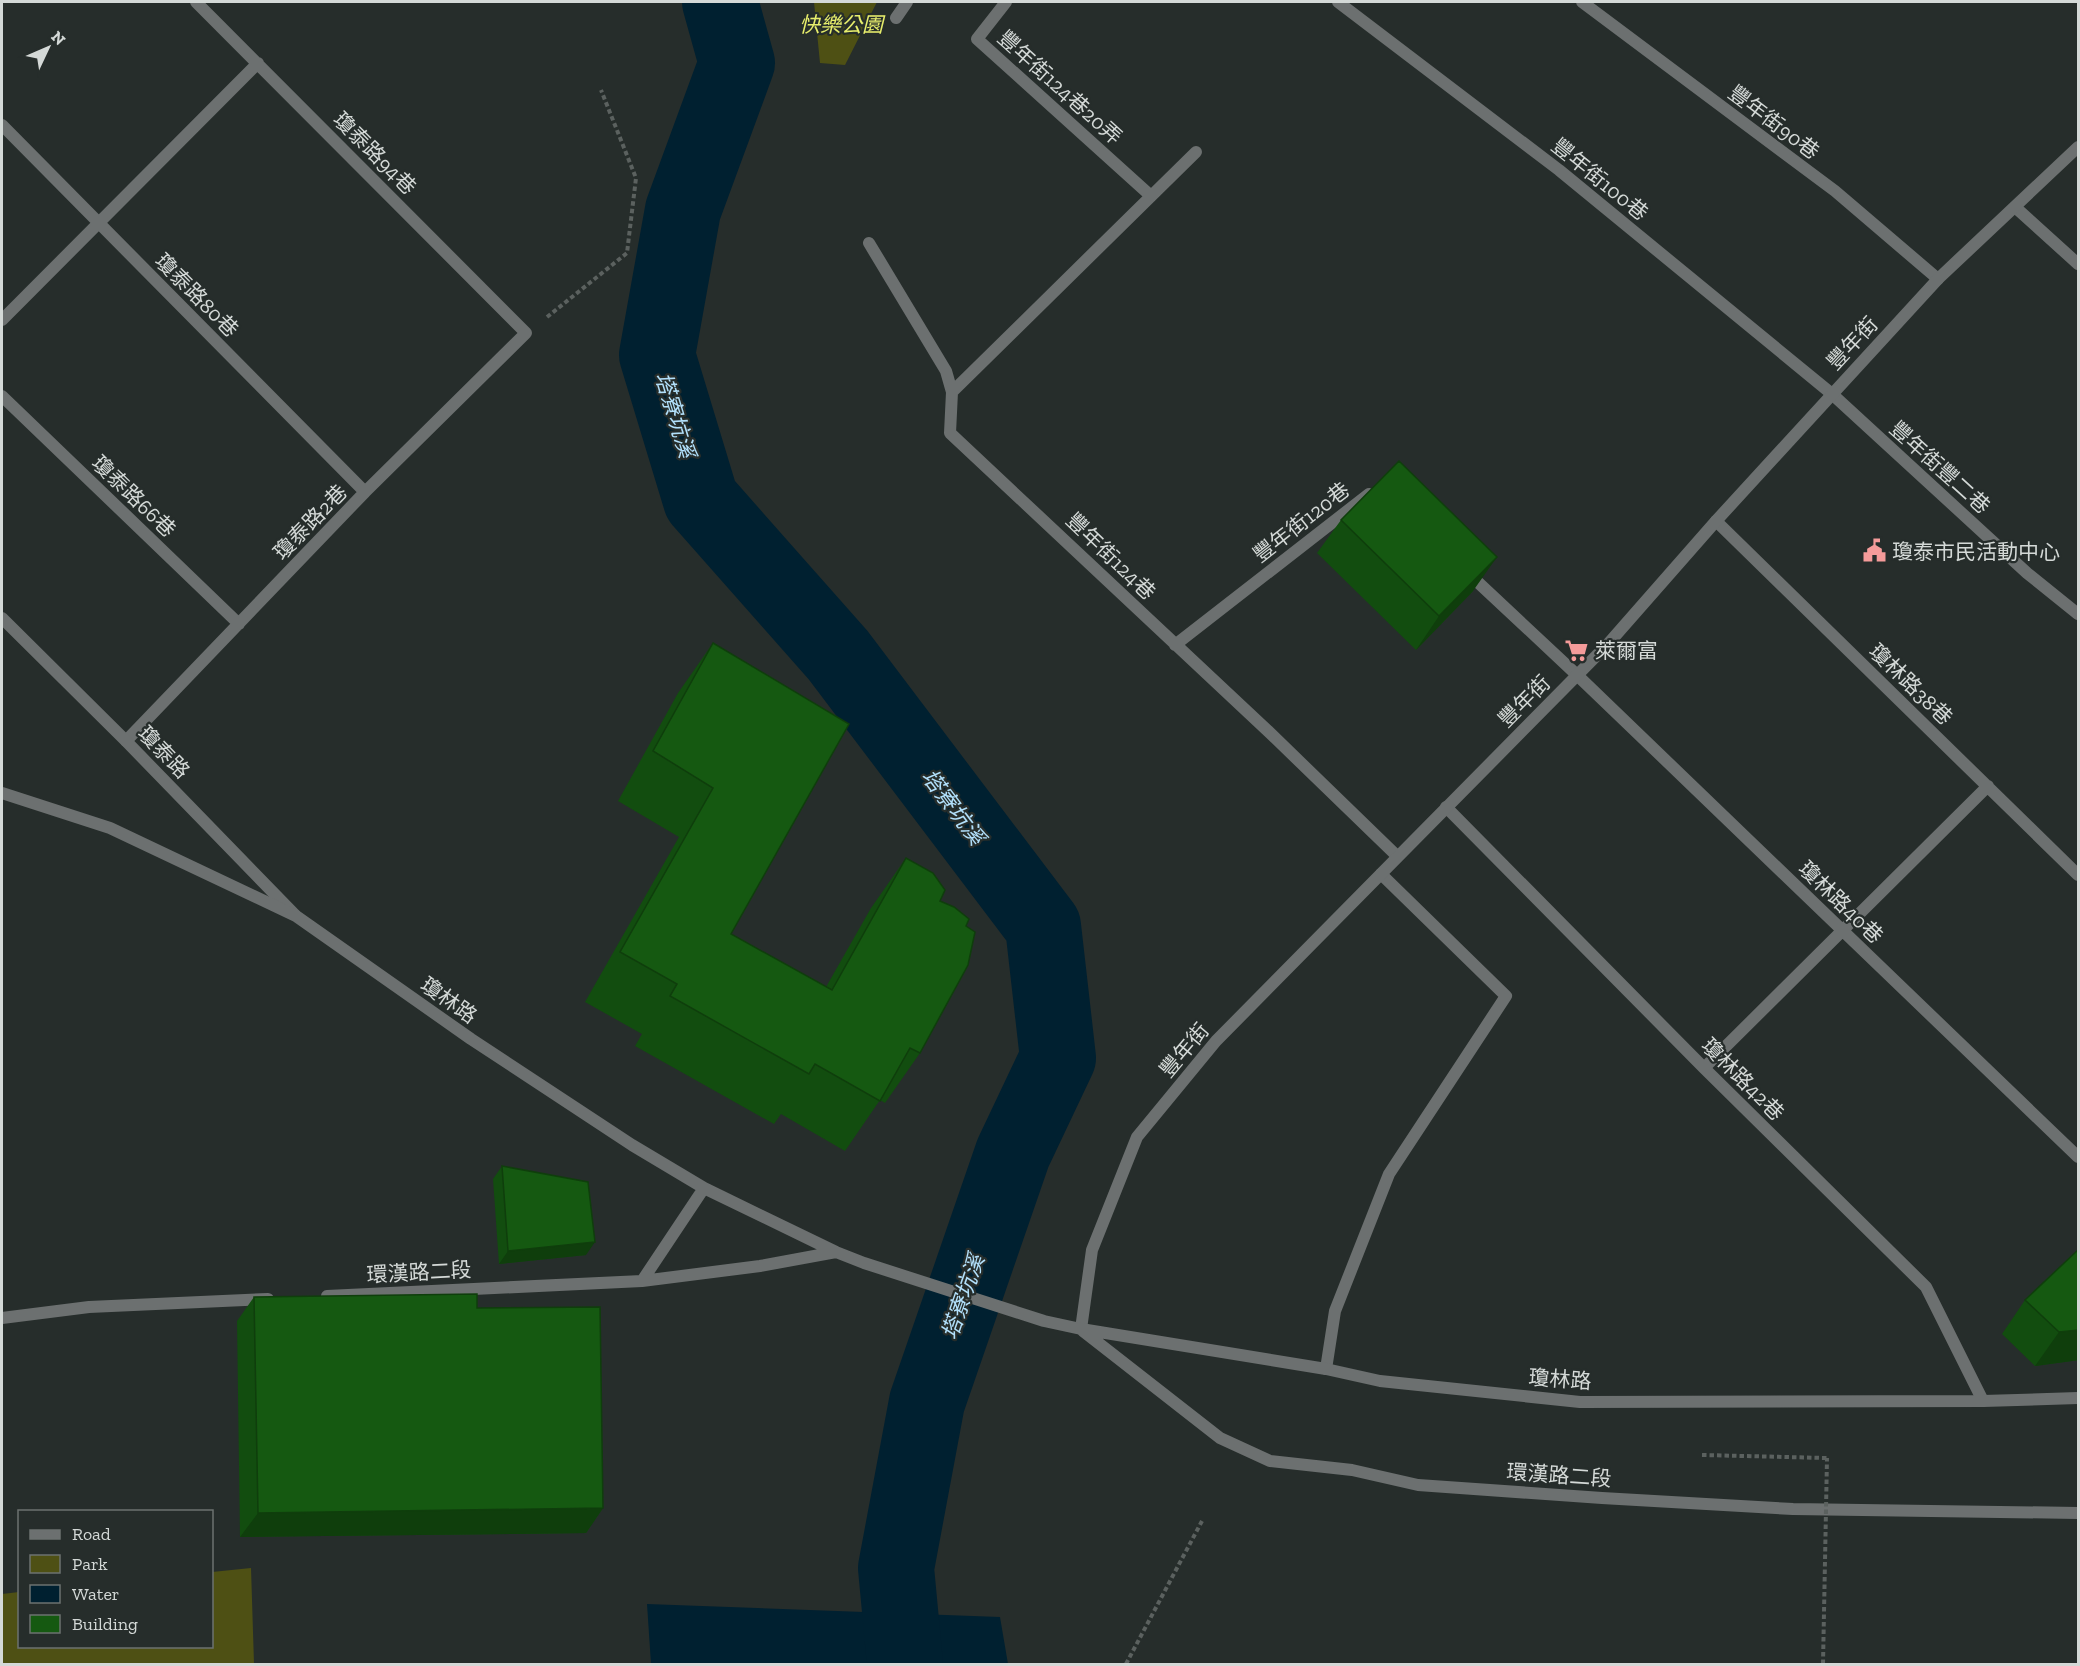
<svg xmlns="http://www.w3.org/2000/svg" width="2080" height="1666" font-family="'Zilla Slab','Noto Sans TC',serif">
<style>
.green{fill:#4e5014}
.water{fill:#002030}
.lines{fill:none;stroke-linecap:round;stroke-linejoin:round}
.river{stroke:#002030;stroke-width:76}
.path{stroke:#5b615f;stroke-width:4;stroke-dasharray:4.5 3;stroke-linecap:butt}
.service{stroke:#6c7070;stroke-width:12}
.minor{stroke:#6c7070;stroke-width:12}
.tertiary{stroke:#6c7070;stroke-width:12}
.path-bridge{stroke:#5b615f;stroke-width:4;stroke-dasharray:4.5 3;stroke-linecap:butt}
.wall{fill:#124d0f}
.shaded-wall{fill:#0f3e0c}
.building{fill:#155911;stroke:#0f3e0c;stroke-width:1.5}
.labels{text-anchor:middle;dominant-baseline:central;stroke-width:4.5;stroke-linejoin:round;paint-order:stroke}
.park-label{font-size:21px;font-style:italic;fill:#e7ee6c;stroke:#262d2b}
.street-label{font-size:21px;fill:#d4d9d7;stroke:#262d2b}
.poi-label{font-size:21px;fill:#d4d9d7;stroke:#262d2b;text-anchor:start}
.water-label{font-size:22px;font-style:italic;fill:#b2e0fb;stroke:#262d2b}
</style>
<rect width="100%" height="100%" fill="#262d2b"/>
<!-- green -->
<path class="green" d="M814,2H877L845,65L820,63Z
M251,1568L254,1664H2V1594L19,1592L20,1646H212V1572Z"/>
<!-- water -->
<path class="water" d="M647,1604L1000,1617L1008,1664H651Z"/>
<g class="lines">
<!-- river -->
<path class="river" d="M720,2L737,63L683,210L657,355L701,500L838,655L1043,926L1058,1058L1013,1153L927,1402L896,1568L905,1664"/>
<!-- path -->
<path class="path" d="M547,317L627,253L636,178L601,90
M1702,1455L1827,1458
M1126,1664L1202,1521"/>
<!-- service -->
<path class="service" d="M1006,2L977,39L1151,196
M1338,2L1559,170L1832,394L2027,573L2078,614
M1582,2L1835,191L1938,279
M896,18L907,2
M2,125L365,492
M2015,207L2078,264
M869,243L946,371L952,392L950,433L1268,731L1397,856
M2,320L258,63
M952,392L1196,152
M2,396L239,624
M1716,521L2078,875
M1468,573L1577,675L2078,1157
M1175,645L1369,494
M126,741L365,492L526,333L196,2
M1446,807L1704,1068L1926,1287L1983,1401
M1704,1068L1988,786
M1326,1369L1335,1311L1389,1174L1506,996L1381,874"/>
<!-- minor -->
<path class="minor" d="M2,618L126,741L295,915
M1081,1329L1092,1250L1137,1137L1216,1041L1608,644L1716,521L1938,279L2078,147"/>
<!-- tertiary -->
<path class="tertiary" d="M2,793L110,828L296,916L471,1039L632,1145L704,1188L836,1252L864,1263L1044,1321L1081,1329L1326,1369L1380,1381L1580,1402L1983,1401L2078,1398
M642,1281L704,1188
M327,1296L642,1281L760,1266L836,1252
M2,1318L89,1307L268,1299
M1083,1331L1220,1438L1270,1461L1352,1470L1418,1485L1602,1498L1793,1509L2078,1513"/>
<!-- path-bridge -->
<path class="path-bridge" d="M1823,1664L1827,1458"/>
</g>
<!-- wall -->
<path class="wall" d="M1341,520L1473,591L1416,650L1317,553Z
M713,643L731,934L826,987L871,908L906,858L940,901L966,926L920,1053L885,1103L880,1100L845,1151L781,1114L774,1124L635,1046L642,1034L585,1002L679,837L618,801L678,693Z
M502,1166L586,1255L499,1264L493,1179Z
M2079,1249V1360L2035,1366L2002,1334L2025,1300Z
M254,1297L477,1308L603,1508L586,1533L240,1537L237,1321Z"/>
<!-- shaded-wall -->
<path class="shaded-wall" d="M1497,557L1473,591L1416,650L1439,616Z
M595,1242L586,1255L499,1264L508,1251Z
M2079,1330V1360L2035,1366L2059,1332Z
M603,1508L586,1533L240,1537L258,1513Z"/>
<!-- building -->
<path class="building" d="M1399,461L1497,557L1439,616L1341,520Z
M713,643L849,724L731,934L832,990L906,858L933,873L945,890L940,901L954,907L969,919L966,926L975,932L968,965L920,1053L910,1048L880,1101L815,1064L809,1074L670,996L677,984L620,952L713,788L653,751Z
M502,1166L588,1182L595,1242L508,1251Z
M2079,1249V1330L2059,1332L2025,1300Z
M477,1294V1308L600,1307L603,1508L258,1513L254,1297Z"/>
<!-- icons -->
<defs>
<symbol id="civic-bare" viewBox="-9 -9 18 18"><path d="M-.6-6.5H3V-4.5H.6V-3L4-1V1h2V6H-6V1h2V-1L-.6-3ZM-1.2 2.5V6h2.4V2.5Z" fill="#f59b9a" stroke="#262d2b" stroke-width="2.5" paint-order="stroke"/></symbol>
<symbol id="supermarket-bare" viewBox="-9 -9 18 18"><path d="M-6-5.5h2.5l.6 2H6L4.5 2H-2.5L-4.4-4H-6ZM-1.5 3.2a1.3 1.3 0 1 0 .1 0ZM3 3.2a1.3 1.3 0 1 0 .1 0Z" fill="#f59b9a" stroke="#262d2b" stroke-width="2.5" paint-order="stroke"/></symbol>
</defs>
<g fill-rule="evenodd">
<use href="#civic-bare" x="1858" y="534" width="33" height="33"/>
<use href="#supermarket-bare" x="1560" y="634" width="33" height="33"/>
</g>
<g class="labels">
<!-- park labels -->
<g class="park-label">
<text x="841" y="24">快樂公園</text>
</g>
<!-- street labels -->
<g class="street-label">
<text transform="translate(1060 87) rotate(42)">豐年街124巷20弄</text>
<text transform="translate(1774 122) rotate(37)">豐年街90巷</text>
<text transform="translate(375 153) rotate(45)">瓊泰路94巷</text>
<text transform="translate(1600 179) rotate(39)">豐年街100巷</text>
<text transform="translate(197 295) rotate(45)">瓊泰路80巷</text>
<text transform="translate(1852 343) rotate(-47)">豐年街</text>
<text transform="translate(1940 467) rotate(42)">豐年街豐二巷</text>
<text transform="translate(134 496) rotate(44)">瓊泰路66巷</text>
<text transform="translate(310 522) rotate(-46)">瓊泰路2巷</text>
<text transform="translate(1301 522) rotate(-38)">豐年街120巷</text>
<text transform="translate(1111 556) rotate(44)">豐年街124巷</text>
<text transform="translate(1911 684) rotate(44)">瓊林路38巷</text>
<text transform="translate(1524 701) rotate(-45)">豐年街</text>
<text transform="translate(164 752) rotate(46)">瓊泰路</text>
<text transform="translate(1841 902) rotate(44)">瓊林路40巷</text>
<text transform="translate(449 1000) rotate(35)">瓊林路</text>
<text transform="translate(1184 1050) rotate(-50)">豐年街</text>
<text transform="translate(1743 1079) rotate(45)">瓊林路42巷</text>
<text transform="translate(419 1272) rotate(-3)">環漢路二段</text>
<text transform="translate(1560 1379) rotate(4)">瓊林路</text>
<text transform="translate(1559 1475) rotate(4)">環漢路二段</text>
</g>
<!-- poi labels -->
<g class="poi-label">
<text x="1892" y="551">瓊泰市民活動中心</text>
<text x="1595" y="650">萊爾富</text>
</g>
<!-- water labels -->
<g class="water-label">
<text transform="translate(675 415) rotate(73)">塔寮坑溪</text>
<text transform="translate(953 807) rotate(53)">塔寮坑溪</text>
<text transform="translate(963 1297) rotate(-71)">塔寮坑溪</text>
</g>
</g>
<!-- border -->
<rect width="2080" height="1666" fill="none" stroke="#d4d9d7" stroke-width="6"/>
<!-- legend -->
<rect x="18" y="1510" width="195" height="138" fill="#262d2b" stroke="#6c7270" stroke-width="1.5"/>
<rect x="30" y="1530" width="30" height="9" fill="#6c7070" stroke="#6c7270" stroke-width="1.5"/>
<text x="72" y="1540" font-size="18" fill="#d4d9d7">Road</text>
<rect x="30" y="1555" width="30" height="18" fill="#4e5014" stroke="#6c7270" stroke-width="1.5"/>
<text x="72" y="1570" font-size="18" fill="#d4d9d7">Park</text>
<rect x="30" y="1585" width="30" height="18" fill="#002030" stroke="#6c7270" stroke-width="1.5"/>
<text x="72" y="1600" font-size="18" fill="#d4d9d7">Water</text>
<rect x="30" y="1615" width="30" height="18" fill="#155911" stroke="#6c7270" stroke-width="1.5"/>
<text x="72" y="1630" font-size="18" fill="#d4d9d7">Building</text>
<!-- north arrow -->
<g transform="translate(48 48) rotate(46)" stroke="#262d2b" stroke-width="4.5" paint-order="stroke">
<path d="M0-4.5L10 22L0 15L-10 22Z" fill="#d4d9d7"/>
<text y="-9" font-size="16" font-weight="bold" text-anchor="middle" fill="#d4d9d7">N</text>
</g>
</svg>
